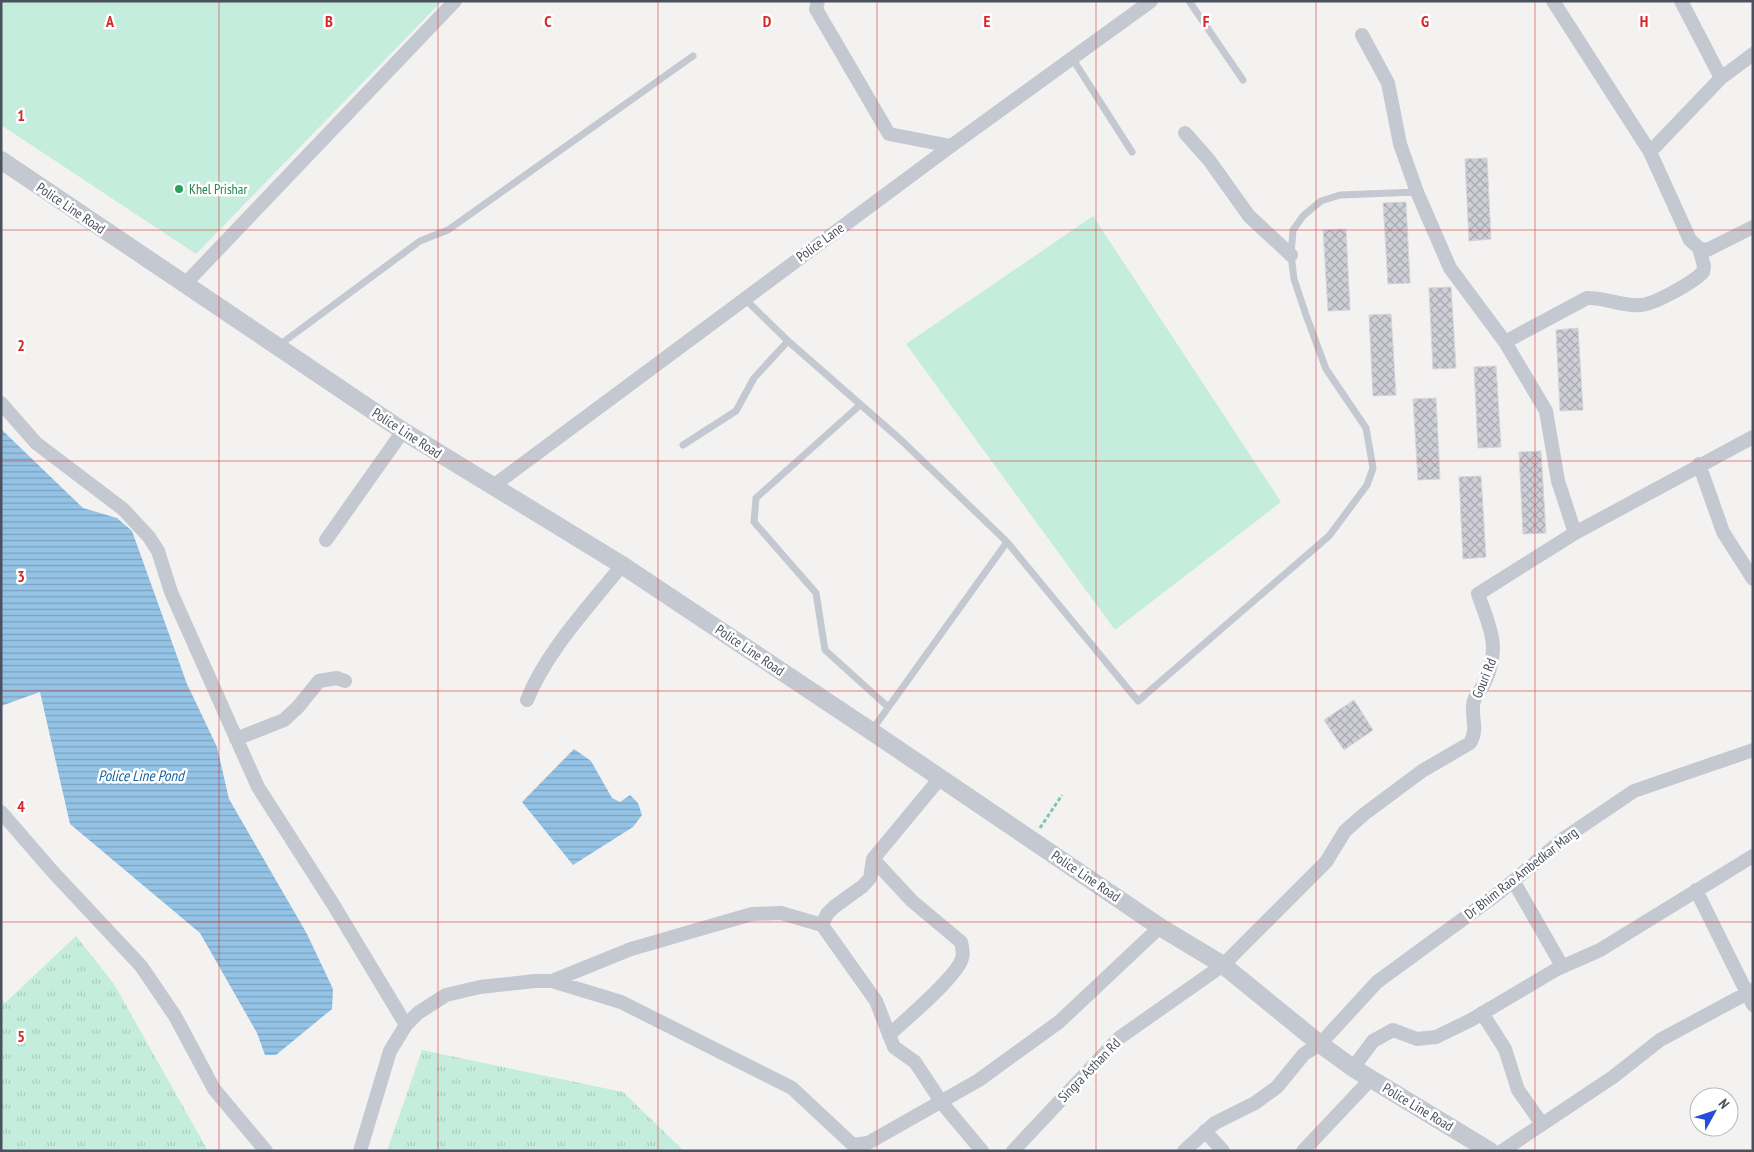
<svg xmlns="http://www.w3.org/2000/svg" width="1754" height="1152" font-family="'PT Sans Narrow',sans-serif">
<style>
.grass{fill:url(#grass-tufts)}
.green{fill:#c4eddd}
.water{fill:url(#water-rules)}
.building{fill:url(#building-cross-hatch);stroke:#d5d6dc}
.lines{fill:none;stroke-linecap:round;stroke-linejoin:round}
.path{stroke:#7ec8b4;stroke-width:3;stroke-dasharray:4 2.5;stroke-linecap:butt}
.service{stroke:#c3c8d1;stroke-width:7}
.minor{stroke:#c3c8d1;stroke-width:14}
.tertiary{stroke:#c3c8d1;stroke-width:18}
.grid{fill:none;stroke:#d62828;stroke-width:1;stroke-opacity:0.55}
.leisure-dot{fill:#2e9e5b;stroke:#fff;stroke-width:2}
.labels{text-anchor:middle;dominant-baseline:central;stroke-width:5;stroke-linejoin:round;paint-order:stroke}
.leisure-label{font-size:14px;fill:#27864d;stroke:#fff;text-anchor:start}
.street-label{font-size:14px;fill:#4a505d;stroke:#fff}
.water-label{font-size:15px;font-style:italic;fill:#1766a3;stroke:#fff}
.grid-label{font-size:16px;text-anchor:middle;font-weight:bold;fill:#d62828;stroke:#fff;stroke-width:5;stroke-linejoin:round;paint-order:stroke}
</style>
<defs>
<pattern id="grass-tufts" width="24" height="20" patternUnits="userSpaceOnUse" patternTransform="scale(1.25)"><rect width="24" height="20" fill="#c4eddd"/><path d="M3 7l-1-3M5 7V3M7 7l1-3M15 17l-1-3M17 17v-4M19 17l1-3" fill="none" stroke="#aacdc0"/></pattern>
<pattern id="water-rules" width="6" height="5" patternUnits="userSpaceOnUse" patternTransform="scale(1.25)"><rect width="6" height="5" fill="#94c3e6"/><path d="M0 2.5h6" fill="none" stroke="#7ba1be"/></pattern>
<pattern id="building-cross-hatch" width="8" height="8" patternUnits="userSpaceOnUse" patternTransform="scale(1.25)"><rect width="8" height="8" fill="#cecfd6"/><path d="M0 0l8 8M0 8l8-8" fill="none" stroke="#a9aab1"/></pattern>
</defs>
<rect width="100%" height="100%" fill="#f3f2f1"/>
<!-- grass -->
<path class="grass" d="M76,936L114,984L208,1151H1V998L5,1003Z
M422,1050L623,1092L684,1151H387Z"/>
<!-- green -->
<path class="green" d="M1,1H442L196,254L1,125Z
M1093,216L1281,502L1115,630L906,344Z"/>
<!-- water -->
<path class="water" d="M1,429L83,508L117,518L132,531L187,684L217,747L229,799L307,934L333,989L332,1009L276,1055H265L257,1033L200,933L70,824L40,692L1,706Z
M574,749L591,761L612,798L620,802L630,795L638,803L642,815L633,827L573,865L522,802Z"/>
<!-- building -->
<path class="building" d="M1487,158L1491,239L1469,241L1465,159Z
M1406,202L1410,283L1388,284L1383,203Z
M1346,229L1350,310L1328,311L1323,230Z
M1451,287L1456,368L1433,369L1429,288Z
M1391,314L1396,395L1373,396L1369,315Z
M1578,328L1583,410L1560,411L1556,330Z
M1496,366L1501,447L1478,448L1474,367Z
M1436,398L1440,479L1418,480L1413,399Z
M1541,451L1546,533L1523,534L1519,452Z
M1481,476L1486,557L1463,559L1459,477Z
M1354,700L1373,730L1344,750L1324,720Z"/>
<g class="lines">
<!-- path -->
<path class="path" d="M1040,828L1062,795"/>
<!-- service -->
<path class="service" d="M1189,1L1243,80
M1072,58L1132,152
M744,298L788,341L901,440L1007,542L1138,701L1329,536L1367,485L1373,468L1366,428L1326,369L1306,315L1294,279L1291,255L1293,230L1303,216L1321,201L1340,195L1417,192
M278,346L420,241L448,230L693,56
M860,405L756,498L754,522L816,593L825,650L887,706
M683,445L736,411L754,378L788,341
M872,730L1007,542"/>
<!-- minor -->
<path class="minor" d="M818,1L816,9L889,134L951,146
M1553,1L1650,152L1690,240L1699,248L1707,250L1753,227
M1681,1L1721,78
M1362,35L1388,83L1400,144L1417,192L1450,268L1505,342L1546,411L1558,481L1575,533
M1185,133L1209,160L1249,216L1291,255
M1650,152L1721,78L1753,54
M185,284L455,1
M1505,342L1587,298C1605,297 1623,307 1641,305C1655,304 1694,282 1703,272L1704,266L1699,248
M1,403L36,443L123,509L149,537L158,551L171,592L258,787L333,904L406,1025
M1699,464L1723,532L1753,579
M493,486L951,146L1151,1
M326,540L403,431
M527,700C547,650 589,607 622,565
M236,739L284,720L298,707L319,681L337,678L345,681
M941,777L873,859L870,878L863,886L834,907L827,914L822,925L876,1001L894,1047L915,1062L942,1103L982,1151
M1,812L53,872L141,966L175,1016L214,1089L266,1151
M873,859L912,901L961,942C962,947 964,952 962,958C958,976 905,1020 889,1035
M1514,882L1562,966
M1696,890L1753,1005
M552,981L631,949L752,914L781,913L822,925
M1482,1013L1505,1049L1518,1090L1542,1124
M1353,1068L1373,1041L1393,1030L1417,1039L1436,1037L1471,1020L1557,969L1600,950L1753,856
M1205,1131L1223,1151
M360,1151L390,1051L406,1025L418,1013L446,995L480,987L535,981H552L621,1002L792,1088L853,1145L868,1143L979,1080L1059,1022L1160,927
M1013,1151L1119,1038L1223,965L1326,862L1345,831L1363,815L1422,771L1470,743C1478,730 1472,720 1473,706C1473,696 1481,691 1485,682C1501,647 1490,628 1478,594L1575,533L1753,437
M1184,1151L1215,1123L1255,1103L1277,1087L1304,1054L1320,1044L1377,982L1500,892L1563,839L1634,791L1753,750
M1303,1151L1371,1079
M1502,1151L1613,1077L1660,1040L1753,990"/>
<!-- tertiary -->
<path class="tertiary" d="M1,160L403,431L622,565L871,731L1160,927L1223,965L1320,1044L1353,1068L1490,1151"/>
</g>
<!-- grid -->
<path class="grid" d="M219,1V1151M438,1V1151M658,1V1151M877,1V1151M1096,1V1151M1316,1V1151M1535,1V1151M1,230H1753M1,461H1753M1,691H1753M1,922H1753"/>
<!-- markers -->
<circle class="leisure-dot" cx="179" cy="189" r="5"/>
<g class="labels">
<!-- leisure labels -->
<g class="leisure-label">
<text x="189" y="189">Khel Prishar</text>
</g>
<!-- street labels -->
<g class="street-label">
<text transform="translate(71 208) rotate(34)">Police Line Road</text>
<text transform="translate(820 242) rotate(-36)">Police Lane</text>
<text transform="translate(407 433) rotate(33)">Police Line Road</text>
<text transform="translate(750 650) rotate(34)">Police Line Road</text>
<text transform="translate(1484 678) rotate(-68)">Gouri Rd</text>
<text transform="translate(1521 873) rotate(-38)">Dr Bhim Rao Ambedkar Marg</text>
<text transform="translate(1086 876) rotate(34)">Police Line Road</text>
<text transform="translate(1089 1070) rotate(-46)">Singra Asthan Rd</text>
<text transform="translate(1418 1107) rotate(31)">Police Line Road</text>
</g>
<!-- water labels -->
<g class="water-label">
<text x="141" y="775">Police Line Pond</text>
</g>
</g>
<g class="grid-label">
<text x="110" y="27">A</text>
<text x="329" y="27">B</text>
<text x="548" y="27">C</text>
<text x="767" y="27">D</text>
<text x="987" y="27">E</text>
<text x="1206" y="27">F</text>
<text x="1425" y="27">G</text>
<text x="1644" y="27">H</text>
<text x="21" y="121">1</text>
<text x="21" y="351">2</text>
<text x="21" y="582">3</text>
<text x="21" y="812">4</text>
<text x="21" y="1042">5</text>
</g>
<!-- border -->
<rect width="1754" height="1152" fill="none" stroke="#4a505d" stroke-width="5"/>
<!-- north arrow -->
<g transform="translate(1714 1112) rotate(50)"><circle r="24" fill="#ffffff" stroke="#b7b9be"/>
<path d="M0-4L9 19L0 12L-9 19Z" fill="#274dd7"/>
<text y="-8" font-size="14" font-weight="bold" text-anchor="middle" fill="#4a505d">N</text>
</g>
</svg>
